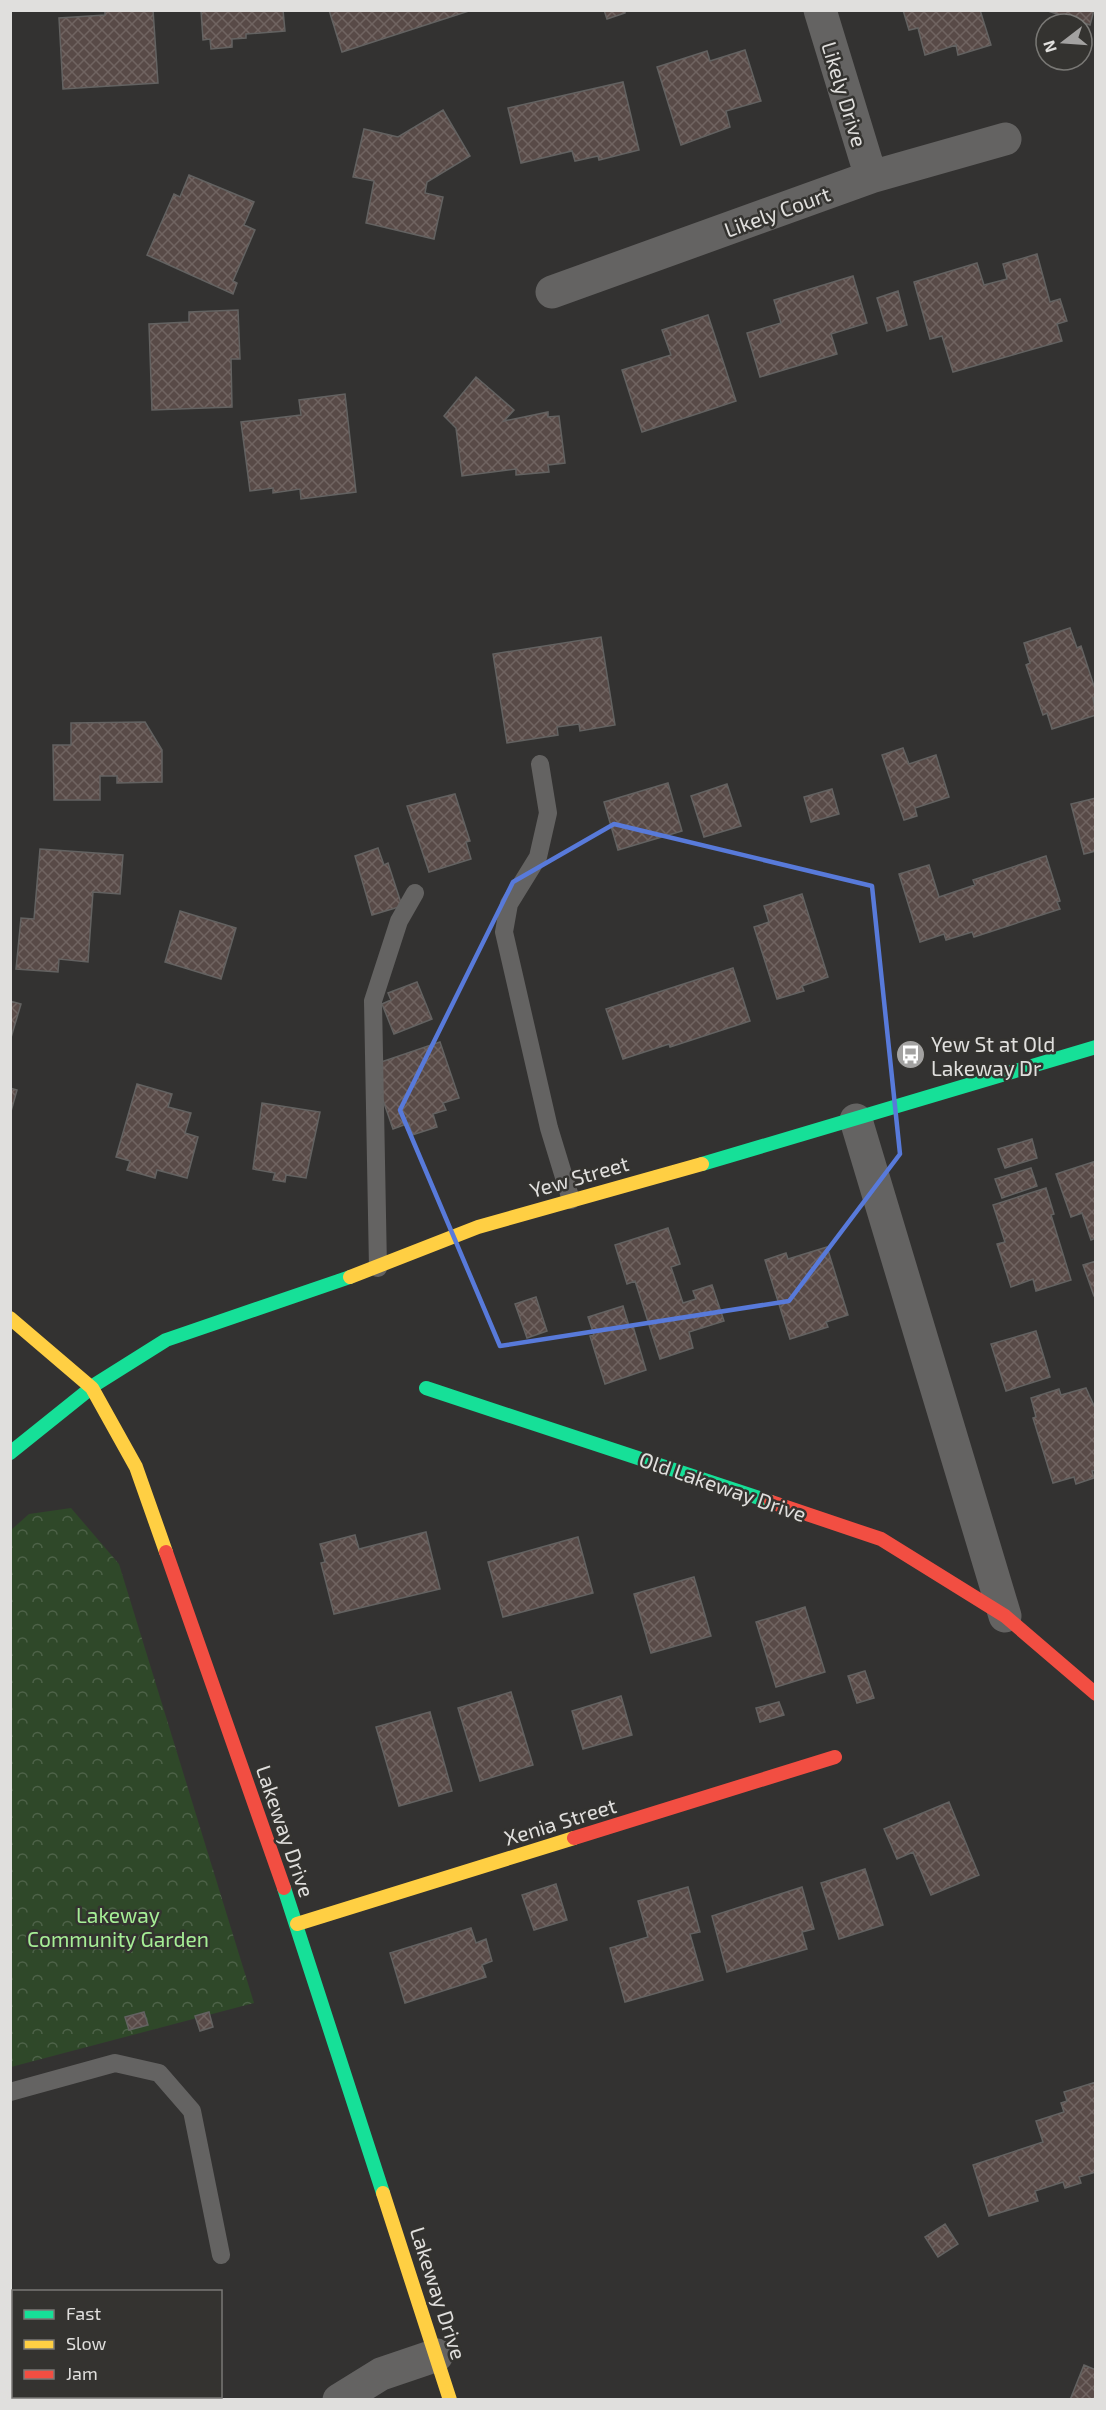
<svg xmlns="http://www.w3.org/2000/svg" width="1106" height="2410" font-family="'Exo 2',sans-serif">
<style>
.park{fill:url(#park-crowns)}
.building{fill:url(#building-cross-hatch);stroke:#636261;stroke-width:1.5}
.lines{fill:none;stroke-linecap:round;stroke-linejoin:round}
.lane{stroke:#646362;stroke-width:18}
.street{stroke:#646362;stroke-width:33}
.fast{stroke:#16e098;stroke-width:14}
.slow{stroke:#ffcf43;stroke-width:14}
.jam{stroke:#f24e42;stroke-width:14}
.marked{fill:none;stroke:#587ada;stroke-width:4.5;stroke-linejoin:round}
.labels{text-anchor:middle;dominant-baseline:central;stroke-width:5;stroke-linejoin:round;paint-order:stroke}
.street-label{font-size:21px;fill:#e0dfdd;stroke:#343330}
.poi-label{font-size:21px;fill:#e0dfdd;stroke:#343330;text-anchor:start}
.park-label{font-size:21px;fill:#a6ee96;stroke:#343330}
</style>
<defs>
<pattern id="park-crowns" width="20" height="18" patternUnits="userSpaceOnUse" patternTransform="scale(1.5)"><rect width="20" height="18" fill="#2f4829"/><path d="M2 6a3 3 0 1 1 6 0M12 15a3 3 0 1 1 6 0" fill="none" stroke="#4d6248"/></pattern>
<pattern id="building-cross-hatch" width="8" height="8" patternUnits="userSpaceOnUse" patternTransform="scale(1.5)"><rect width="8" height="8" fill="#584a47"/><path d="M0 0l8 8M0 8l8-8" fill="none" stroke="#706461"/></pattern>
</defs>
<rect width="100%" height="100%" fill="#333231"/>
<!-- park -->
<path class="park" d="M71,1508L119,1564L254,2003L11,2067V1530L29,1514Z"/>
<!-- building -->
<path class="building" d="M105,10H153L158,83L63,89L59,18L105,15Z
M201,10H283L285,31L246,34V38L232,39V47L211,49L210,39L203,40Z
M329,10H469V11L342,52Z
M604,10H625V13L607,19Z
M903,10H980L991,45L958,55L956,45L925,55L918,28L909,30Z
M1045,10H1094L1090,25Z
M745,50L761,101L726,111L730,127L681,145L657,67L707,51L710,61Z
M623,82L639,150L599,160L598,156L575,161L572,151L521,163L508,108Z
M443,110L470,156L427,182L425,193L443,197L434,239L366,223L374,181L353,177L364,129L398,137Z
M189,175L254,202L244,225L255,230L233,281L237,283L233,294L147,255L174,194L180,197Z
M1037,254L1050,302L1060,299L1067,321L1057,324L1062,341L953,372L942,336L930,339L914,282L977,263L984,285L1007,279L1003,264Z
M853,276L867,323L831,334L837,354L760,377L747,333L781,323L774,300Z
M898,291L907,325L887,331L877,298Z
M238,310L240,359H231L232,407L152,410L149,324L189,322V312Z
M708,315L736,401L642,432L622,370L671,355L662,330Z
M476,377L514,410L504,421L548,412V417L559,416L565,463L548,465L549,472L516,475V469L462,476L456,428L444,416Z
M345,394L356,492L301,499L300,489L273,493V488L250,491L241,422L301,415L299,400Z
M1070,628L1077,648L1081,646L1096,692V698H1093L1096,715L1052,729L1047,713L1043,715L1026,665L1030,663L1024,643Z
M601,637L615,725L580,731L579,724L557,727L558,735L507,743L493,654Z
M145,722L162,750V782L117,783V776H100V800H54L53,745H71V723Z
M903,748L909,764L936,755L949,797L915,808L917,816L904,820L882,755Z
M668,783L682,831L618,850L604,802Z
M727,784L741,826L704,837L691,796Z
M832,789L839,814L811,822L804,797Z
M455,794L470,841L466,842L471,859L429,872L407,806Z
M1096,798V851L1084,854L1071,804Z
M378,848L384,865L388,863L402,906L372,915L355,856Z
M40,849L123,855L120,894L93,892L88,962L59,959L58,972L16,969L21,918L34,919Z
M1046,856L1060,901L1057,902L1060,909L974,937L972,932L946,940L944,934L920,942L899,874L929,865L939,897L975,885L973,880Z
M802,894L828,977L802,986L804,991L777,999L754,927L769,922L764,906Z
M180,911L236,928L221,979L165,962Z
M733,968L750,1021L670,1047L669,1044L623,1059L606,1009Z
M417,982L432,1019L394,1034L382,1004L391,1000L388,993Z
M10,1001L21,1004L10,1041Z
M440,1042L459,1098L443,1103L446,1110L433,1114L437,1127L412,1135L409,1123L393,1129L375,1077L378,1063Z
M137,1084L172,1094L168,1107L191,1113L185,1133L198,1137L187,1178L157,1170L155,1178L127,1170L130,1161L116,1157Z
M10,1088L17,1090L10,1115Z
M262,1103L320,1112L306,1178L286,1175L285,1182L273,1180L275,1173L253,1169Z
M1032,1139L1037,1158L1005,1168L998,1149Z
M1096,1161V1238L1091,1240L1082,1213L1071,1217L1056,1174Z
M1031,1168L1037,1186L1002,1198L995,1179Z
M1046,1188L1054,1214L1051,1215L1071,1280L1036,1291L1033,1279L1011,1287L997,1244L1005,1242L993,1205Z
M668,1228L680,1264L671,1267L683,1303L696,1299L693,1291L712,1285L724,1321L689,1332L693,1348L660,1359L635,1281L627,1284L615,1245Z
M827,1247L848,1315L826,1322L828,1327L790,1339L765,1260L786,1253L788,1259Z
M1096,1261V1296H1094L1083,1265Z
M536,1297L547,1331L527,1338L515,1304Z
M623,1306L629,1326H633L646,1370L605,1384L590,1336L594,1335L588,1317Z
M1036,1331L1050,1377L1006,1391L991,1344Z
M1086,1388L1096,1410V1470L1092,1471L1094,1478L1076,1484L1074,1477L1053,1483L1033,1418L1036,1417L1031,1398L1059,1389L1061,1395Z
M426,1532L440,1589L334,1614L321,1563L325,1562L320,1544L355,1535L359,1549Z
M578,1537L593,1593L503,1617L488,1562Z
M694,1577L711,1636L651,1653L634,1594Z
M805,1607L825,1672L776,1687L756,1622Z
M865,1671L874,1698L857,1703L848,1676Z
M511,1692L533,1765L480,1781L458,1708Z
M621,1696L632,1735L583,1749L572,1711Z
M779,1702L784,1715L760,1722L756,1708Z
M430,1712L452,1791L399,1806L376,1727Z
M949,1802L979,1875L931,1895L913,1852L897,1859L884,1829Z
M865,1869L883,1925L839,1939L821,1883Z
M556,1884L567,1920L534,1930L522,1895Z
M688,1887L700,1932L690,1934L703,1980L625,2002L610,1948L648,1937L638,1901Z
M802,1887L814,1929L802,1932L807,1949L727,1972L712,1916Z
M471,1928L476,1943L486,1939L492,1961L482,1965L486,1977L405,2003L390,1953Z
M144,2012L148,2025L129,2030L125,2017Z
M209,2012L213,2027L200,2031L195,2016Z
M1096,2082V2172L1079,2177L1081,2183L1065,2188L1063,2182L1035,2191L1038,2201L989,2216L973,2165L1043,2142L1036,2121L1064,2112L1061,2103L1067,2101L1064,2092Z
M945,2224L958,2244L938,2257L925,2237Z
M1084,2365L1096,2370V2400H1070Z"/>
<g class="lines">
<!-- lane -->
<path class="lane" d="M540,764L548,813L538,857L509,904L504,932L549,1128L571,1200
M378,1268L373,1001L399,921L415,893
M10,2092L115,2063L159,2073L192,2111L221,2255"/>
<!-- street -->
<path class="street" d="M820,10L871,177
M552,292L871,177L1005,139
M856,1120L1005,1616
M339,2400L381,2374L437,2355"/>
<!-- fast -->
<path class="fast" d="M702,1164L1096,1047
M426,1388L771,1502
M10,1453L96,1384L166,1340L350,1277
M284,1888L383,2193"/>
<!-- slow -->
<path class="slow" d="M350,1277L478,1227L702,1164
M10,1318L92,1388L136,1467L166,1552
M297,1924L574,1838
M383,2193L450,2400"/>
<!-- jam -->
<path class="jam" d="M771,1502L881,1539L1005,1616L1096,1694
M166,1552L284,1888
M574,1838L835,1757"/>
</g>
<!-- marked area -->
<path class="marked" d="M614,824L872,886L900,1154L789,1301L500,1346L400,1110L513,882Z"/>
<!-- icons -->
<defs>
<symbol id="bus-disc" viewBox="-11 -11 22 22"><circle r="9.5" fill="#a3a2a1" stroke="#343330"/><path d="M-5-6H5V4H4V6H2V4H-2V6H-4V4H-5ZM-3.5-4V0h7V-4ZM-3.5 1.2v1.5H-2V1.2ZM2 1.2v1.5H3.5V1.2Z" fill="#fff"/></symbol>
</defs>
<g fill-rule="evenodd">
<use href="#bus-disc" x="894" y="1038" width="33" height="33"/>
</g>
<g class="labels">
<!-- street labels -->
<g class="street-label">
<text transform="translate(845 94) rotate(73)">Likely Drive</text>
<text transform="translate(777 211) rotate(-20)">Likely Court</text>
<text transform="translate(579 1176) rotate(-16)">Yew Street</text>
<text transform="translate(723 1486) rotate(19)">Old Lakeway Drive</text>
<text transform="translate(560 1821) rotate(-17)">Xenia Street</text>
<text transform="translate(286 1831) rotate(71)">Lakeway Drive</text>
<text transform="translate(439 2293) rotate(72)">Lakeway Drive</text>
</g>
<!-- poi labels -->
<g class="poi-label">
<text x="931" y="1043">Yew St at Old<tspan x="931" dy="24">Lakeway Dr</tspan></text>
</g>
<!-- park labels -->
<g class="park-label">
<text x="118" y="1914">Lakeway<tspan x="118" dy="24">Community Garden</tspan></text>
</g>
</g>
<!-- border -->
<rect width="1106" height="2410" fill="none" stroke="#e0dfdd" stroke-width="24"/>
<!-- legend -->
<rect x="12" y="2290" width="210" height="108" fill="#343330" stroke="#797875" stroke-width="1.5"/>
<rect x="24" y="2310" width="30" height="9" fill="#16e098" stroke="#797875" stroke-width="1.5"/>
<text x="66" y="2320" font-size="18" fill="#e0dfdd">Fast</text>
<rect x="24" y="2340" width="30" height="9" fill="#ffcf43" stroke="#797875" stroke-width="1.5"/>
<text x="66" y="2350" font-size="18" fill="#e0dfdd">Slow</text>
<rect x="24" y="2370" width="30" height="9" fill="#f24e42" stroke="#797875" stroke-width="1.5"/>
<text x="66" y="2380" font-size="18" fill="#e0dfdd">Jam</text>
<!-- north arrow -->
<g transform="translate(1064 42) rotate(253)"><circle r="28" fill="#343330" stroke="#797875" stroke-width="1.5"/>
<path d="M0-4.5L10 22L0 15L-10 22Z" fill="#a3a2a1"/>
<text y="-9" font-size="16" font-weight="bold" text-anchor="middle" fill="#e0dfdd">N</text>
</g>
</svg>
